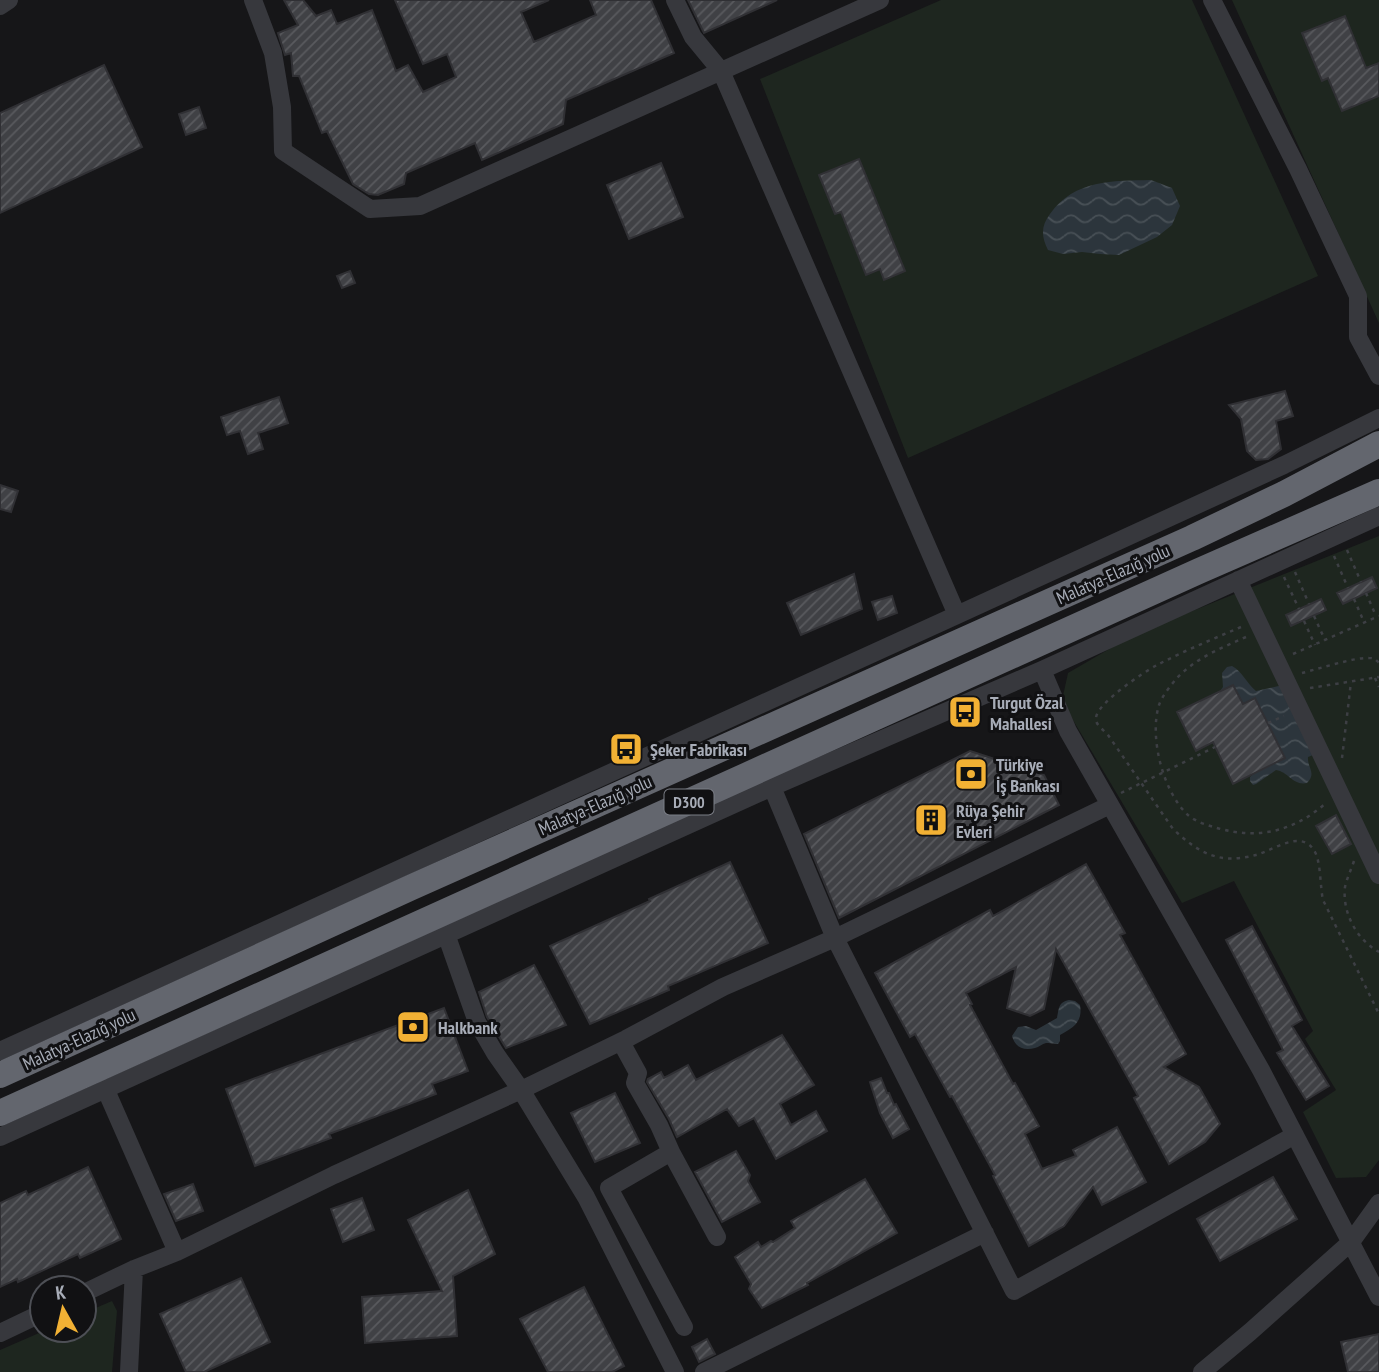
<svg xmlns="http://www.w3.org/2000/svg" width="1379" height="1372" font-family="'PT Sans Narrow',sans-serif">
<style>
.green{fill:#1e261f}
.water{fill:url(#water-waves)}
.building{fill:url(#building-hatch);stroke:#303034;stroke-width:2}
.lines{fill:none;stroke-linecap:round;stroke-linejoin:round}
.path{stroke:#3d3f44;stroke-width:2.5;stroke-dasharray:3.5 5;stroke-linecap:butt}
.minor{stroke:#37383d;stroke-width:18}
.highway{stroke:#63666e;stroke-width:26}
.labels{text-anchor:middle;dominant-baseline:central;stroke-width:6;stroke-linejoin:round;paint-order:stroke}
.shield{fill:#111113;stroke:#7b7e86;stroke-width:2}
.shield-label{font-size:16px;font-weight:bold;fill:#a8adb8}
.street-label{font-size:18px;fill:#a8adb8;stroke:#111113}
.poi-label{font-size:18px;font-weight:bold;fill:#a8adb8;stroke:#111113;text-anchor:start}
</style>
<defs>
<pattern id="water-waves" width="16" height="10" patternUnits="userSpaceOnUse" patternTransform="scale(1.75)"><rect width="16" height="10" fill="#2c353c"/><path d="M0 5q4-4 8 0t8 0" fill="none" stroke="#485056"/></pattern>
<pattern id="building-hatch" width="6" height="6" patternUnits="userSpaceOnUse" patternTransform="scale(1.75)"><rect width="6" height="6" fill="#404145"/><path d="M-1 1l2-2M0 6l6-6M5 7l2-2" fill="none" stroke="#595a5e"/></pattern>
</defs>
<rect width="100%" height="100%" fill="#161618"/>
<!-- green -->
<path class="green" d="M941,0H1192L1318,276L908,458L760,79Z
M1232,0H1379V323Z
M1379,536V1160L1366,1177L1336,1178L1303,1112L1336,1090L1305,1039L1313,1031L1234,881L1182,903L1070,715L1063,696L1068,673L1135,634Z
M112,1301L117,1311L112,1372H0V1350L46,1330H84V1313Z"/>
<!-- water -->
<path class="water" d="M1151,180L1172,188L1180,206L1172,225L1157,237L1119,255L1100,254L1082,252L1063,254L1048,250C1041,236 1041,226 1050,214C1075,179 1113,181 1151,180Z
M1232,666C1242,671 1247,684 1256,691L1283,685L1313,755L1308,757C1307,768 1317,773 1307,783C1293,786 1289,772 1276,770L1256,784L1253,785L1250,781V777L1253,774L1285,758L1255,698L1243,704L1233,685L1220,691L1223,687L1222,673L1227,667Z
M1069,1000L1075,1001L1080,1005C1083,1022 1073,1028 1060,1035V1041L1058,1044C1057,1044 1047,1043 1046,1043C1042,1044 1039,1047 1035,1048C1023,1051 1015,1047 1012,1036L1018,1027L1026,1026L1036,1030L1057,1018C1059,1009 1058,1002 1069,1000Z"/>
<!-- building -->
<path class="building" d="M284,0H303L316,16L331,10L337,24L372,10L396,71L408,65L423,92L456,77L447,54L423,64L395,0H549L521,12L534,42L596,15L590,0H651L674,53L566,100L563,124L482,160L475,143L406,173L404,184L378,195L369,194L353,184L327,131L322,133L299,76H293L291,53L285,55L278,33L298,25Z
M688,0H777L704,33Z
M1345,16L1366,68L1379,63V96L1342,111L1328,78L1322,81L1302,33Z
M104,65L142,147L0,213V113Z
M199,107L206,128L186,135L179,114Z
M859,159L905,271L884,280L880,269L866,275L841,212L835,214L819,175Z
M661,163L683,217L629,239L607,185Z
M350,271L355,283L342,288L337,276Z
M1285,391L1293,416L1276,421L1281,449L1268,459L1256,460L1247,451L1241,419L1229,405Z
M279,397L288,423L258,433L263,449L248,454L240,431L227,435L221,417Z
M0,485L18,491L11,512L0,509Z
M854,574L862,609L801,635L787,603Z
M1372,577L1377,588L1343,604L1337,593Z
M892,596L897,613L878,620L872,602Z
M1321,599L1326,610L1291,626L1286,615Z
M1233,685L1243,704L1255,698L1285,758L1233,784L1213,742L1196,751L1177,712Z
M970,751L1044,775L1059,805L839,918L804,834Z
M1336,815L1351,844L1332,854L1316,826Z
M730,862L768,943L668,986L669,990L590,1024L550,946L650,901L649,899Z
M1086,864L1125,933L1120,935L1186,1054L1164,1067L1199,1087L1220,1124L1205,1142L1169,1164L1134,1098L1138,1096L1056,949L1044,1009L1030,1016L1007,1008L1016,967L966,993L972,1004L970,1005L1013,1084L1015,1083L1039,1126L1025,1134L1042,1169L1076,1156L1073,1150L1117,1127L1146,1182L1102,1205L1093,1187L1064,1226L1029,1246L993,1176L995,1175L952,1096L950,1097L915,1034L910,1037L875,973L990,910L993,916Z
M1252,926L1302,1020L1292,1026L1329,1086L1306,1100L1277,1053L1283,1050L1226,940Z
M534,965L566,1025L506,1048L487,1017L479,992Z
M444,1008L468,1071L432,1084L436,1094L329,1134L331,1138L255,1166L226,1089Z
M782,1035L814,1085L780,1104L791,1125L816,1111L827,1131L776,1159L754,1118L739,1126L727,1109L677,1137L669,1119L647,1082L648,1079L661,1072L664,1078L688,1065L696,1080Z
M881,1078L887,1093H889L894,1105L896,1104L909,1129L893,1138L880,1113L870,1082Z
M615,1093L640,1143L595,1162L571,1113Z
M736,1151L750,1175L748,1181L760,1202L722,1222L695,1172Z
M88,1167L121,1239L80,1258L78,1254L18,1282L17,1279L0,1287V1203L26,1191L28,1195Z
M1273,1177L1297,1219L1220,1261L1197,1219Z
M865,1179L897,1233L807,1283L808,1285L762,1308L749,1289L751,1284L735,1257L758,1242L761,1247L771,1241L773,1242L795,1228L791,1221Z
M193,1184L203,1211L176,1221L164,1194Z
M468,1190L495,1254L453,1276L457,1336L365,1343L362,1297L442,1291L408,1220Z
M362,1198L374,1230L343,1242L331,1209Z
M241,1278L270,1342L204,1372H186L160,1314Z
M584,1287L624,1366L612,1372H548L520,1319Z
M1379,1334V1372H1348L1341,1342Z
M707,1339L715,1354L699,1362L692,1347Z"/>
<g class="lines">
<!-- path -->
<path class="path" d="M1347,550L1361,582
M1334,556L1348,588
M1295,572L1309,604
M1284,577L1299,609
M1366,593L1376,616
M1354,599L1364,622
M1314,616L1325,640
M1304,621L1315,645
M1241,627C1213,639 1184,651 1157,665C1144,672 1097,703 1096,718C1095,725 1104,730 1108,735L1173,829C1186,841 1200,853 1218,857C1230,860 1245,858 1256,855C1274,850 1302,828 1315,852C1321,863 1320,887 1323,900L1379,1014
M1246,637C1221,648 1196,658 1177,678C1171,685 1162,696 1159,705C1149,737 1163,792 1188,815C1196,822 1207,825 1217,828C1259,840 1295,831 1327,802
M1293,654L1379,616
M1302,673C1318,669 1355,657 1369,658C1375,658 1375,659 1379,663
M1375,678L1379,687
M1310,688L1379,677
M1268,723L1284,716
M1342,758L1351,682
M1121,793L1215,747
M1354,861C1351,870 1347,878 1345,887C1342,913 1357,940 1379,952"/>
<!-- minor -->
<path class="minor" d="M253,0L273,53L282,107L283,151L370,209L420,206L880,0
M675,0L693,37L721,71L957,615
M1212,0L1298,169L1358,296V337L1379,376
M0,6L9,0
M1238,580L1379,875
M1042,670L1068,731L1261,1070L1379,1297
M772,787L835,938L1014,1291L1295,1135
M446,934L477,1022L495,1053L521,1090L586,1197L675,1372
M621,1042L638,1073L635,1083L659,1125L671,1152L609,1188L684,1327
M0,1051L957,615L1284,465L1379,418
M105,1088L177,1252
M0,1137L772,787L1042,670L1379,516
M671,1152L717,1237
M84,1293L134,1269L177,1252L334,1175L521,1090L626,1039L723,987L835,938L1110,805
M0,1333L42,1313
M129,1372L134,1269
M704,1372L985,1233
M1202,1372L1250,1332L1351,1242L1379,1203"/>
<!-- highway -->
<path class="highway" d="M0,1075L412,887L1192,538L1284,494L1379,444
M0,1113L1199,571L1379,492"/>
</g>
<!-- icons -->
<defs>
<symbol id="bus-square" viewBox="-11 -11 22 22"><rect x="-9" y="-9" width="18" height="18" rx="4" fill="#f2b134" stroke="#111113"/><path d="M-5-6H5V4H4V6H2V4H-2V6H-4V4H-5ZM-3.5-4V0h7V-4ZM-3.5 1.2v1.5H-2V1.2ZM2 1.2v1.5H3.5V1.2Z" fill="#111"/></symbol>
<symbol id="bank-square" viewBox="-11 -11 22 22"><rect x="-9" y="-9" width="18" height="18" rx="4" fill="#f2b134" stroke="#111113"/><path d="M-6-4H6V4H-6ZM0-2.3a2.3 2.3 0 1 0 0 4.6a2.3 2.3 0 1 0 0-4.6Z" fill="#111"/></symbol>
<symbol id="building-square" viewBox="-11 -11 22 22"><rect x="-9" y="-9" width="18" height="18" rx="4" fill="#f2b134" stroke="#111113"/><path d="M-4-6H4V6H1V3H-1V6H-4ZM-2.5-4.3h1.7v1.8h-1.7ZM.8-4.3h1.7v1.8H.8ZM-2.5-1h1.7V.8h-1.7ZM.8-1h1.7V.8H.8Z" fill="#111"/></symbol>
</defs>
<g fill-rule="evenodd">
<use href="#bus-square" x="946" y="693" width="38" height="38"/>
<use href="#bus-square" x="607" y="730" width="38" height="38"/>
<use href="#bank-square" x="952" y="755" width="38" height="38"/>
<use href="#building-square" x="912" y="801" width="38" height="38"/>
<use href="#bank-square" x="394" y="1008" width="38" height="38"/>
</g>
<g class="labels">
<!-- shield labels -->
<rect class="shield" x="664.5" y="789.5" width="49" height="25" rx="5"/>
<g class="shield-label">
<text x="689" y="802">D300</text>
</g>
<!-- street labels -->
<g class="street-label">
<text transform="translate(1113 574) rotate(-24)">Malatya-Elazığ yolu</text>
<text transform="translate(595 805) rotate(-24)">Malatya-Elazığ yolu</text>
<text transform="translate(79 1039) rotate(-25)">Malatya-Elazığ yolu</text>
</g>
<!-- poi labels -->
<g class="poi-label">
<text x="990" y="702">Turgut Özal<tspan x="990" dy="21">Mahallesi</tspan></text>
<text x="650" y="749">Şeker Fabrikası</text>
<text x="996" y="764">Türkiye<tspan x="996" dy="21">İş Bankası</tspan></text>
<text x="956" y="810">Rüya Şehir<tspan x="956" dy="21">Evleri</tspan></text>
<text x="438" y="1027">Halkbank</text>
</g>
</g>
<!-- north arrow -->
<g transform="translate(63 1309) rotate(352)"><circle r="33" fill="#111113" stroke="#4d4f55" stroke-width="2"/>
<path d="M0-5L12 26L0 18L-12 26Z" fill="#f2b134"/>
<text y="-10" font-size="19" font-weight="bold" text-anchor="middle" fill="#a8adb8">K</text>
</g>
</svg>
